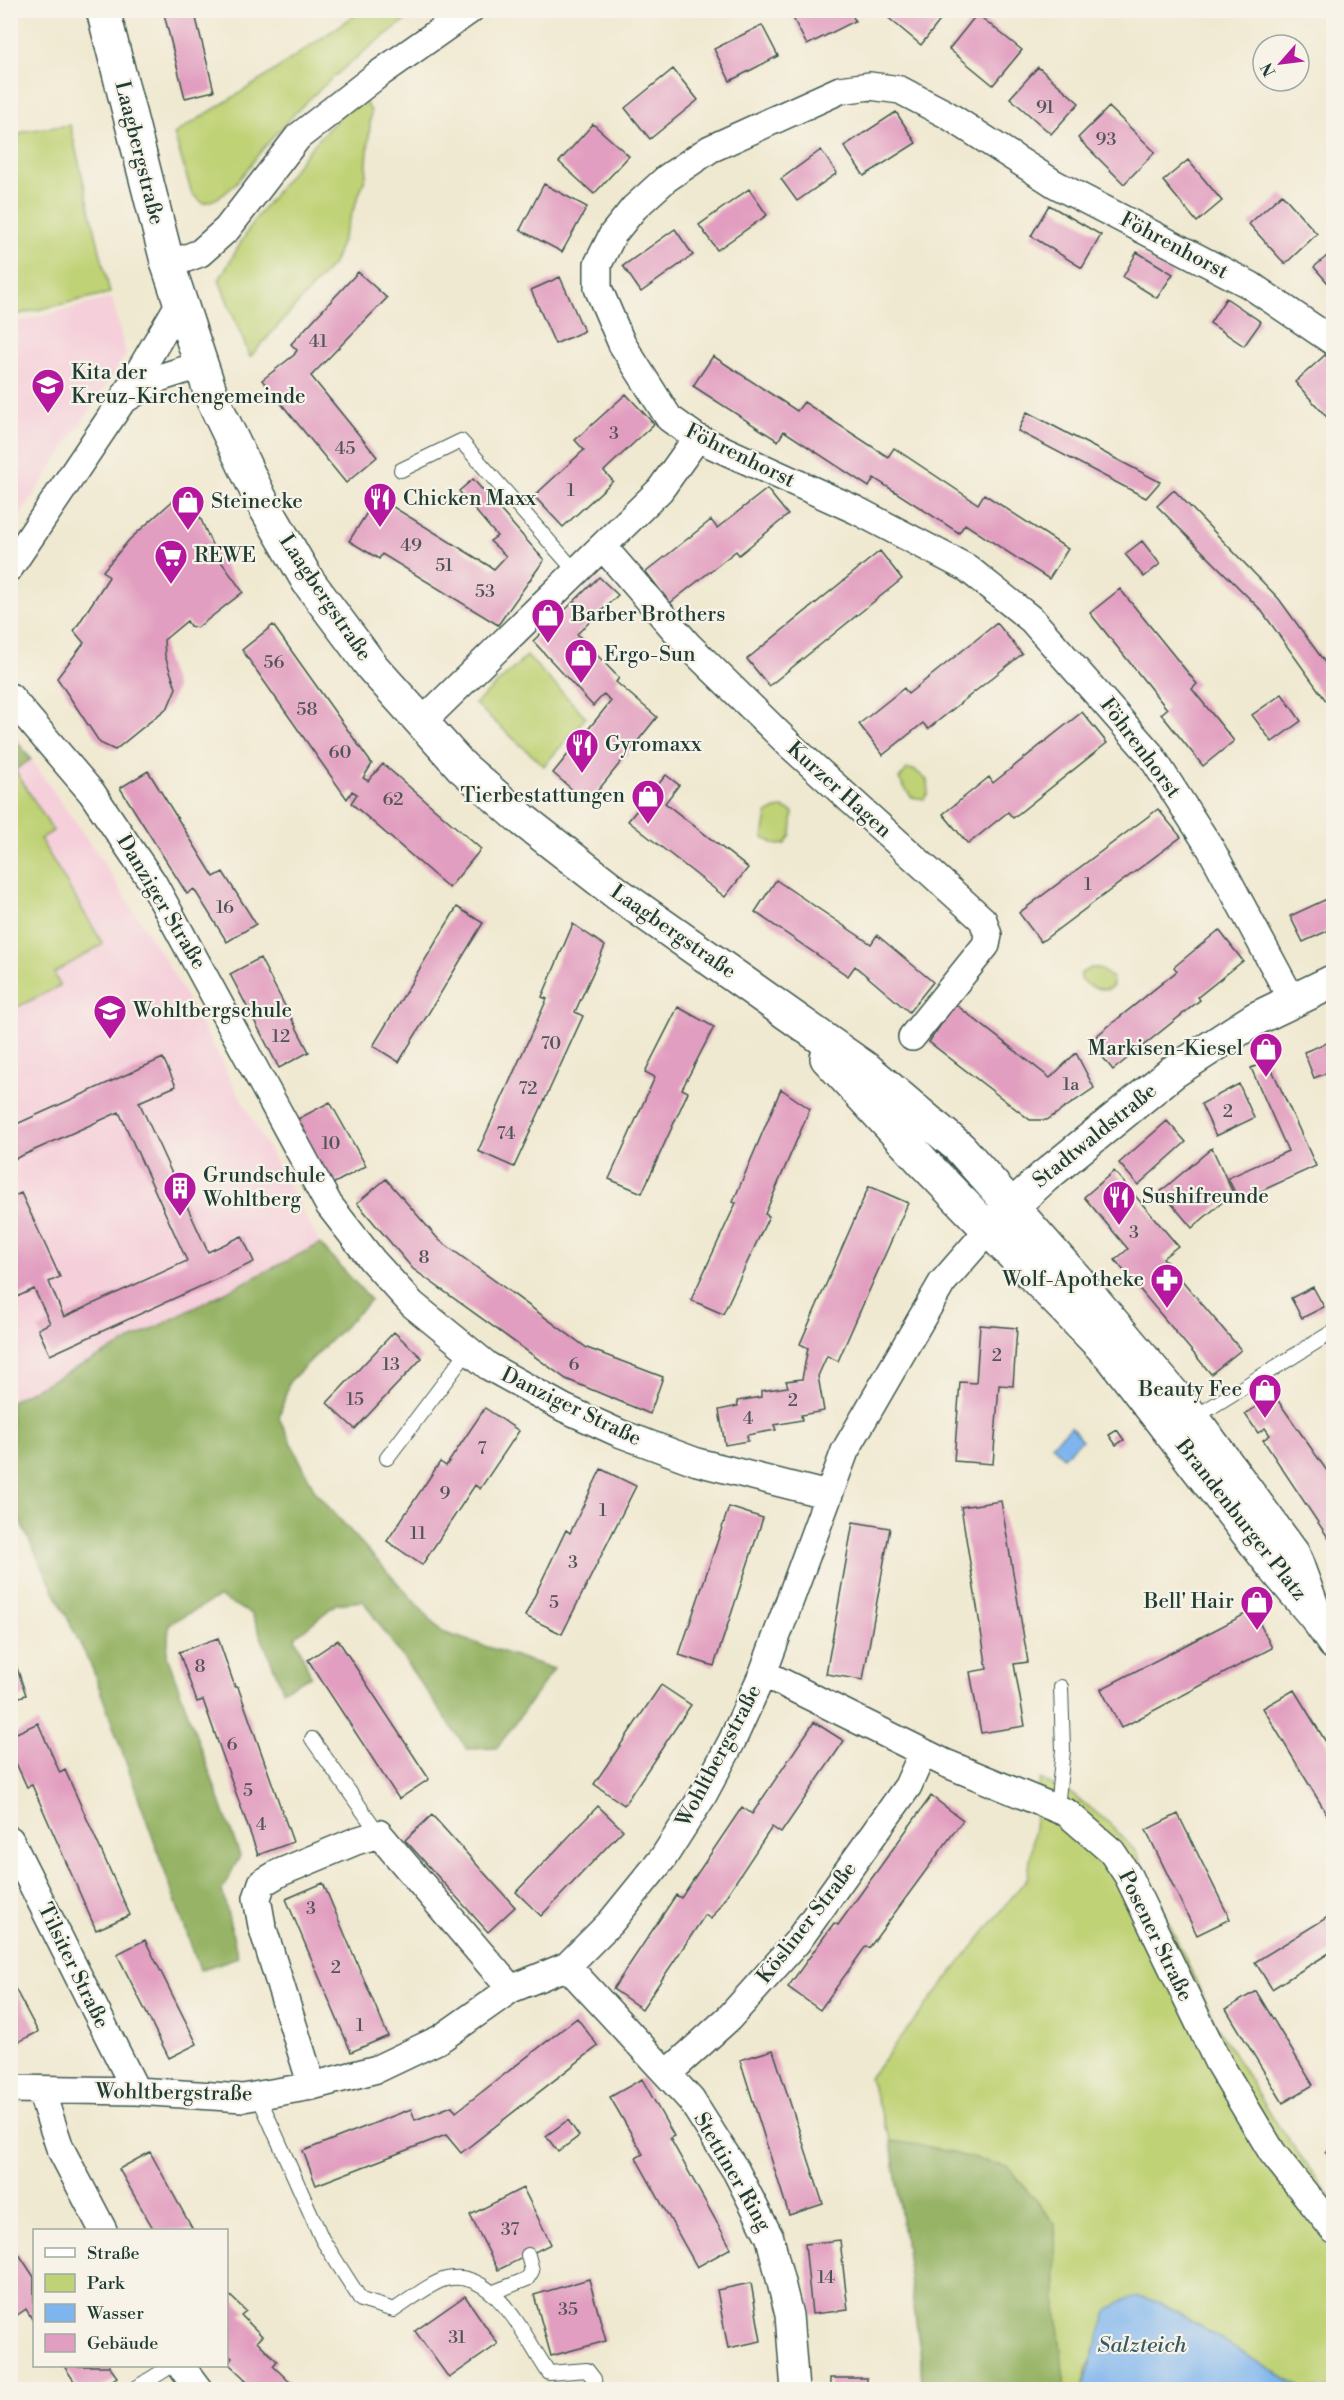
<svg xmlns="http://www.w3.org/2000/svg" width="1344" height="2400" font-family="'Libre Bodoni',serif">
<style>
.built{fill:#f5cfda}
.green{fill:#bfd275;stroke:#6f8854;stroke-width:1.5}
.forest{fill:#97b466;stroke:#5b784d;stroke-width:1.5}
.water{fill:#7fb5ee;stroke:#4f7991;stroke-width:1.5}
.building{fill:#e29ec0}
.lines{fill:none;stroke-linecap:round;stroke-linejoin:round}
.service-casing{stroke:#3e574c;stroke-width:16}
.minor-casing{stroke:#3e574c;stroke-width:30}
.tertiary-casing{stroke:#3e574c;stroke-width:36}
.service{stroke:#fff;stroke-width:14}
.minor{stroke:#fff;stroke-width:27}
.tertiary{stroke:#fff;stroke-width:33}
.labels{text-anchor:middle;dominant-baseline:central;stroke-width:4.5;stroke-linejoin:round;paint-order:stroke}
.number-label{font-size:18px;fill:#505557}
.street-label{font-size:21px;fill:#1f3d34;stroke:#f7f3e8}
.poi-label{font-size:21px;fill:#1f3d34;stroke:#f7f3e8;text-anchor:start}
.water-label{font-size:22px;font-style:italic;fill:#375b62;stroke:#f7f3e8}
</style>
<rect width="100%" height="100%" fill="#f7f3e8"/>
<filter id="ink" filterUnits="userSpaceOnUse"><feTurbulence type="fractalNoise" baseFrequency=".0167" numOctaves="2"/><feDisplacementMap in="SourceGraphic" scale="12" xChannelSelector="R" yChannelSelector="G"/><feConvolveMatrix kernelMatrix="1 2 1 2 8 2 1 2 1" color-interpolation-filters="sRGB"/></filter>
<filter id="wash" filterUnits="userSpaceOnUse"><feTurbulence type="fractalNoise" baseFrequency=".008" numOctaves="4" result="noise"/><feDisplacementMap in="SourceGraphic" scale="24" xChannelSelector="R" yChannelSelector="G"/><feGaussianBlur stdDeviation="1.35" result="paint"/><feColorMatrix in="noise" values="0 0 0 0 0 0 0 0 0 0 0 0 0 0 0 0 0 1.4 0 .05"/><feComposite in="paint" operator="in"/></filter>
<g filter="url(#wash)">
<rect width="100%" height="100%" fill="#f0e9d1"/>
<!-- built -->
<path class="built" d="M112,298L126,355L11,529V324Z
M31,759L103,862L172,971L320,1244L11,1401L10,773Z"/>
<!-- green -->
<path class="green" d="M361,11H419C361,51 307,95 262,150C246,169 230,199 203,203L192,194L174,134L259,81Z
M360,94L371,111L366,176L333,264L250,357L219,280L253,222L308,151Z
M70,125L110,293L11,316V139L25,131Z
M527,656L586,717L544,766L475,704Z
M907,769L915,770L927,780L928,793L924,799L911,797L899,779Z
M15,770L53,831L40,839L103,944L54,973L60,986L11,1010L10,773Z
M783,808L793,812L791,835L785,844L777,845L763,838L767,814L775,809Z
M1091,968H1099L1112,978L1113,985L1109,989C1100,991 1086,986 1081,979V973Z
M1040,1779L1070,1793L1088,1806L1110,1824L1136,1852L1216,2025L1274,2120L1333,2201V2389H1303L1161,2303L1138,2297L1087,2367L1082,2389H922L921,2357L891,2141L869,2078L1028,1877Z"/>
<!-- forest -->
<path class="forest" d="M11,734L31,759L11,773H10Z
M320,1244L371,1300L289,1382L279,1418L316,1493L442,1632L554,1669L497,1748L467,1749L363,1601L336,1604L295,1637L311,1676L283,1690L252,1614L219,1597L169,1624L167,1656L240,1856L222,1890L238,1957L200,1970L93,1670L11,1503V1401Z
M891,2141L925,2146L1008,2167L1055,2224L1056,2306L1065,2389H922L921,2357Z"/>
<!-- water -->
<path class="water" d="M1071,1427L1082,1440L1063,1457L1052,1444Z
M1138,2296L1161,2303L1303,2389H1082L1107,2312L1121,2301Z"/>
<g id="blocks">
<!-- building -->
<path class="building" d="M163,10H194L214,91L185,98Z
M797,10H850L855,21L807,45L791,14Z
M879,10H943L946,13L921,45Z
M977,14L1022,50L993,85L949,49Z
M762,25L778,56L730,81L714,49Z
M1038,67L1079,103L1051,134L1010,98Z
M673,69L698,100L650,139L625,108Z
M1109,107L1155,152L1124,184L1078,138Z
M896,112L916,143L864,176L844,146Z
M593,124L629,156L594,194L559,162Z
M821,150L837,173L797,201L781,179Z
M1188,160L1222,201L1197,222L1163,181Z
M544,184L587,207L562,252L520,230Z
M749,189L767,215L717,250L699,225Z
M1282,194L1317,234L1285,264L1249,224Z
M1049,205L1101,235L1082,268L1031,236Z
M675,229L693,255L641,292L623,266Z
M1334,250V290L1314,267Z
M1137,252L1173,274L1157,298L1123,277Z
M358,272L387,298L311,376L377,457L346,483L262,380L294,355L297,350L291,344Z
M560,277L584,331L555,344L531,290Z
M1226,298L1261,322L1244,346L1210,323Z
M1325,355L1334,364V425L1295,382Z
M713,356L797,411L804,402L888,457L894,448L978,504L984,494L1068,549L1049,579L965,524L959,533L874,478L869,487L784,431L778,441L693,386Z
M626,394L654,424L604,471L613,481L563,527L534,496L584,450L575,440Z
M1027,412L1160,482L1146,498L1018,431Z
M473,479L544,560L498,625L382,554L379,559L349,541L377,497L494,569L506,556L490,541L497,536L459,491Z
M767,489L788,515L739,555L736,551L670,603L646,572L711,520L717,528Z
M1174,490L1279,599L1334,675V712L1261,610L1157,506Z
M178,496L192,499L217,556L243,592L197,628L190,626L187,621L164,640L165,656L176,688L168,707L115,750L100,743L57,678L84,643L74,631L109,577L103,571L129,540Z
M1142,541L1160,564L1144,577L1125,554Z
M880,551L902,579L769,686L747,659Z
M599,577L618,595L577,634L619,678L616,682L657,717L588,803L553,773L611,701L604,694L593,706L533,641Z
M1120,589L1197,684L1192,689L1234,741L1203,766L1161,714L1167,709L1090,613Z
M997,623L1022,654L928,729L923,723L883,755L859,724L904,688L908,694Z
M273,625L372,764L363,778L368,781L383,764L481,849L449,888L351,803L357,794L352,791L347,799L242,650Z
M1282,694L1301,721L1272,742L1252,715Z
M1082,712L1107,743L1013,818L1008,812L968,844L943,814L989,777L993,783Z
M148,771L214,877L223,872L256,924L227,942L194,889L187,894L120,788Z
M666,775L679,785L665,803L748,868L725,897L628,821Z
M1158,809L1181,837L1041,942L1019,913Z
M776,880L871,944L877,935L933,982L909,1012L855,966L848,976L755,912Z
M1329,898L1334,908V928L1303,942L1290,916Z
M457,907L483,923L399,1062L373,1046Z
M573,924L605,946L575,1012L583,1016L514,1167L478,1151L547,999L542,997Z
M1219,930L1243,961L1198,997L1200,1000L1113,1070L1090,1041L1177,971L1174,967Z
M260,958L309,1052L279,1068L230,974Z
M955,1004L1050,1078L1076,1053L1094,1088L1047,1120H1030L929,1042Z
M678,1007L714,1027L682,1089L688,1092L642,1193L609,1179L655,1077L645,1072Z
M1334,1040V1070L1314,1078L1304,1052Z
M163,1058L176,1086L139,1102L208,1252L242,1236L254,1262L50,1355L38,1329L50,1323L34,1289L10,1300V1198L21,1193L60,1277L49,1282L64,1317L187,1261L119,1112L10,1161V1127Z
M1268,1061L1316,1166L1239,1201L1228,1178L1288,1151L1251,1068Z
M1239,1084L1254,1118L1216,1136L1201,1104Z
M781,1089L810,1109L765,1214L769,1216L723,1314L691,1300L736,1203L733,1202Z
M330,1102L366,1166L331,1185L296,1120Z
M1167,1121L1186,1142L1138,1185L1119,1163Z
M1212,1148L1233,1193L1192,1228L1161,1191Z
M1114,1171L1178,1246L1163,1258L1241,1350L1211,1374L1115,1260L1128,1249L1084,1197Z
M386,1179L439,1240L587,1348L663,1377L650,1414L566,1379L413,1269L357,1203Z
M869,1186L908,1203L838,1361L827,1356L818,1376L824,1411L801,1415L802,1420L774,1425L776,1430L747,1435L748,1441L725,1445L719,1410L738,1406L737,1401L761,1397V1391L788,1387L786,1381L802,1379L808,1348L800,1344Z
M1313,1287L1324,1307L1302,1318L1291,1298Z
M980,1325L1017,1328L1013,1386L999,1385L993,1464L954,1461L960,1382L976,1383Z
M394,1332L422,1358L355,1429L327,1403Z
M1274,1395L1332,1478L1334,1540L1331,1542L1263,1440L1270,1435L1265,1428L1258,1433L1245,1414Z
M485,1408L519,1431L480,1489L475,1485L422,1565L387,1541L440,1462L446,1466Z
M1117,1430L1124,1440L1116,1445L1109,1435Z
M601,1469L636,1486L562,1634L525,1616L566,1530L570,1533Z
M1001,1501L1028,1662L1014,1664L1025,1726L981,1733L970,1672L987,1669L961,1507Z
M729,1507L763,1518L714,1666L679,1655Z
M853,1522L890,1528L863,1680L826,1674Z
M1253,1610L1272,1648L1121,1728L1101,1689Z
M218,1638L235,1687H238L293,1842L258,1855L203,1700L197,1702L179,1652Z
M338,1640L429,1779L399,1799L308,1660Z
M10,1647L26,1695L10,1700Z
M661,1685L691,1705L624,1805L594,1784Z
M1294,1690L1334,1755V1826L1263,1708Z
M814,1722L844,1741L781,1833L772,1827L711,1919L705,1915L642,2009L613,1989L676,1895L681,1898L742,1807L752,1814Z
M38,1723L60,1773L65,1770L130,1915L96,1930L32,1785L27,1787L10,1750V1736Z
M931,1796L963,1820L869,1948L866,1946L820,2010L788,1987L834,1923L838,1925Z
M598,1806L623,1830L541,1916L516,1892Z
M1178,1814L1230,1919L1197,1935L1146,1830Z
M432,1815L515,1907L488,1932L405,1840Z
M323,1883L388,2036L351,2052L286,1899Z
M1334,1913V1950L1272,1989L1255,1962Z
M145,1940L197,2044L169,2058L117,1954Z
M10,1979L38,2032L10,2046Z
M1256,1991L1313,2085L1283,2103L1226,2009Z
M577,2018L598,2046L461,2153L446,2135L316,2185L303,2151L411,2109L415,2120L452,2106L456,2112Z
M773,2050L823,2204L789,2215L740,2060Z
M642,2079L674,2136L670,2138L731,2248L697,2267L636,2158L643,2154L610,2097Z
M568,2120L579,2136L558,2152L546,2136Z
M1334,2146V2164L1325,2152Z
M150,2152L193,2230H154L119,2169Z
M523,2188L551,2244L498,2270L470,2215Z
M840,2240L848,2310L812,2314L805,2244Z
M15,2248L34,2277V2322L26,2309L16,2316L10,2307V2251Z
M589,2279L606,2341L551,2356L534,2295Z
M751,2283L761,2341L728,2348L717,2290Z
M226,2292L246,2311L241,2315L262,2336L257,2341L277,2361L273,2366L293,2385L289,2390H244L240,2386L246,2380L228,2363L232,2358L226,2352Z
M465,2296L498,2344L449,2378L415,2331Z
M64,2366H109L117,2377L98,2390H80Z
M830,2378H867V2390H830Z"/>
</g>
</g>
<g filter="url(#ink)">
<use href="#blocks" fill-opacity="0" stroke="#3e574c" stroke-width="1.5"/>
<g class="lines">
<defs>
<path id="service" d="M401,470L461,441L576,572
M1192,1419L1334,1331
M387,1458L468,1351
M312,1739L379,1834
M1057,1808L1063,1750L1061,1687
M258,2095L322,2239L361,2300L394,2310C407,2302 432,2282 446,2279C495,2267 526,2340 549,2373L587,2370L594,2379L595,2390
M494,2292L527,2279L532,2271L528,2255
M133,2390L171,2366"/>
<path id="minor" d="M168,265L200,253L227,229L298,137L376,76L470,10
M125,399L159,378L200,365
M603,547L689,646L792,747L983,920L988,935L986,945L912,1037
M10,567L122,401L180,303
M10,697L92,793L153,883L329,1205L372,1260L412,1304L488,1366L564,1408L619,1433L697,1462L828,1495
M421,723L660,490L697,438
M1292,1000L1211,849L1150,754L1032,620L967,568L856,510L697,438L669,418L622,344L598,288V264L613,234L634,208L667,178L710,149L840,90L870,86L900,90L946,114L1055,184L1250,285L1334,342
M763,1673L945,1763L1067,1813L1112,1852L1128,1876L1218,2062L1272,2152L1334,2230
M10,1840L136,2091
M567,1966L691,2100L736,2171L770,2238L789,2315L795,2390
M667,2074L729,2018L797,1942L908,1786L923,1752
M312,2086L262,1926L257,1898L262,1883L279,1873L356,1841L379,1834L511,1989
M10,2089L136,2091L243,2098L312,2086L377,2069L440,2039L511,1989L567,1966L611,1922L663,1858L702,1797L732,1741L763,1673L845,1451L942,1283L989,1229
M41,2091L60,2148L103,2230
M181,2366L199,2390"/>
<path id="tertiary" d="M103,10L168,265L213,400L260,498L308,581L373,668L462,767L523,820L618,894L869,1071L960,1148L1076,1279L1193,1418L1293,1554L1316,1617
M827,1058L925,1164L1113,1358L1273,1566L1316,1617L1334,1643
M997,1220L1044,1177L1173,1072L1255,1019L1334,981"/>
</defs>
<!-- service casing -->
<use href="#service" class="service-casing"/>
<!-- minor casing -->
<use href="#minor" class="minor-casing"/>
<!-- tertiary casing -->
<use href="#tertiary" class="tertiary-casing"/>
<!-- service -->
<use href="#service" class="service"/>
<!-- minor -->
<use href="#minor" class="minor"/>
<!-- tertiary -->
<use href="#tertiary" class="tertiary"/>
</g>
</g>
<!-- icons -->
<defs>
<symbol id="school-pin" viewBox="-11 -11 22 30"><path d="M0 17L-7.5 6A9.5 9.5 0 1 1 7.5 6Z" fill="#b5179e" stroke="#f7f3e8"/><path d="M0-5L7-2L0 1L-7-2ZM-4 1L0 2.5L4 1V4Q0 6-4 4Z" fill="#fff"/></symbol>
<symbol id="restaurant-pin" viewBox="-11 -11 22 30"><path d="M0 17L-7.5 6A9.5 9.5 0 1 1 7.5 6Z" fill="#b5179e" stroke="#f7f3e8"/><path d="M-5-6h1v4h1v-4h1v4h1v-4h1v5L-1.5 .5V6h-2V.5L-5-1ZM5-6V6H3V1.5H1.5Q1.5-4 5-6Z" fill="#fff"/></symbol>
<symbol id="shop-pin" viewBox="-11 -11 22 30"><path d="M0 17L-7.5 6A9.5 9.5 0 1 1 7.5 6Z" fill="#b5179e" stroke="#f7f3e8"/><path d="M-5-2.5h2.3a2.7 3.5 0 0 1 5.4 0H5L5.5 6h-11ZM-1.5-2.5h3a1.5 2.3 0 0 0-3 0Z" fill="#fff"/></symbol>
<symbol id="supermarket-pin" viewBox="-11 -11 22 30"><path d="M0 17L-7.5 6A9.5 9.5 0 1 1 7.5 6Z" fill="#b5179e" stroke="#f7f3e8"/><path d="M-6-5.5h2.5l.6 2H6L4.5 2H-2.5L-4.4-4H-6ZM-1.5 3.2a1.3 1.3 0 1 0 .1 0ZM3 3.2a1.3 1.3 0 1 0 .1 0Z" fill="#fff"/></symbol>
<symbol id="building-pin" viewBox="-11 -11 22 30"><path d="M0 17L-7.5 6A9.5 9.5 0 1 1 7.5 6Z" fill="#b5179e" stroke="#f7f3e8"/><path d="M-4-6H4V6H1V3H-1V6H-4ZM-2.5-4.3h1.7v1.8h-1.7ZM.8-4.3h1.7v1.8H.8ZM-2.5-1h1.7V.8h-1.7ZM.8-1h1.7V.8H.8Z" fill="#fff"/></symbol>
<symbol id="pharmacy-pin" viewBox="-11 -11 22 30"><path d="M0 17L-7.5 6A9.5 9.5 0 1 1 7.5 6Z" fill="#b5179e" stroke="#f7f3e8"/><path d="M-2-6h4v4h4v4h-4v4h-4v-4h-4v-4h4Z" fill="#fff"/></symbol>
</defs>
<g fill-rule="evenodd">
<use href="#school-pin" x="29" y="366" width="38" height="52"/>
<use href="#restaurant-pin" x="361" y="480" width="38" height="52"/>
<use href="#shop-pin" x="169" y="483" width="38" height="52"/>
<use href="#supermarket-pin" x="152" y="537" width="38" height="52"/>
<use href="#shop-pin" x="529" y="596" width="38" height="52"/>
<use href="#shop-pin" x="562" y="636" width="38" height="52"/>
<use href="#restaurant-pin" x="563" y="726" width="38" height="52"/>
<use href="#shop-pin" x="629" y="777" width="38" height="52"/>
<use href="#school-pin" x="91" y="992" width="38" height="52"/>
<use href="#shop-pin" x="1247" y="1030" width="38" height="52"/>
<use href="#building-pin" x="161" y="1169" width="38" height="52"/>
<use href="#restaurant-pin" x="1100" y="1178" width="38" height="52"/>
<use href="#pharmacy-pin" x="1148" y="1261" width="38" height="52"/>
<use href="#shop-pin" x="1246" y="1371" width="38" height="52"/>
<use href="#shop-pin" x="1238" y="1583" width="38" height="52"/>
</g>
<g class="labels">
<!-- number labels -->
<g class="number-label">
<text x="1045" y="107">91</text>
<text x="1106" y="139">93</text>
<text x="318" y="341">41</text>
<text x="614" y="433">3</text>
<text x="345" y="448">45</text>
<text x="571" y="490">1</text>
<text x="411" y="545">49</text>
<text x="444" y="565">51</text>
<text x="485" y="591">53</text>
<text x="274" y="662">56</text>
<text x="307" y="709">58</text>
<text x="340" y="752">60</text>
<text x="393" y="799">62</text>
<text x="1088" y="884">1</text>
<text x="225" y="907">16</text>
<text x="281" y="1036">12</text>
<text x="551" y="1043">70</text>
<text x="1071" y="1084">1a</text>
<text x="528" y="1088">72</text>
<text x="1228" y="1111">2</text>
<text x="506" y="1133">74</text>
<text x="331" y="1143">10</text>
<text x="1134" y="1232">3</text>
<text x="424" y="1257">8</text>
<text x="997" y="1355">2</text>
<text x="391" y="1364">13</text>
<text x="574" y="1364">6</text>
<text x="355" y="1399">15</text>
<text x="793" y="1400">2</text>
<text x="748" y="1418">4</text>
<text x="482" y="1448">7</text>
<text x="445" y="1493">9</text>
<text x="603" y="1510">1</text>
<text x="418" y="1533">11</text>
<text x="573" y="1562">3</text>
<text x="554" y="1602">5</text>
<text x="200" y="1666">8</text>
<text x="232" y="1744">6</text>
<text x="248" y="1790">5</text>
<text x="261" y="1824">4</text>
<text x="311" y="1908">3</text>
<text x="336" y="1967">2</text>
<text x="360" y="2025">1</text>
<text x="510" y="2229">37</text>
<text x="826" y="2277">14</text>
<text x="568" y="2309">35</text>
<text x="457" y="2337">31</text>
</g>
<!-- street labels -->
<g class="street-label">
<text transform="translate(139 153) rotate(76)">Laagbergstraße</text>
<text transform="translate(1174 246) rotate(28)">Föhrenhorst</text>
<text transform="translate(740 456) rotate(26)">Föhrenhorst</text>
<text transform="translate(325 598) rotate(56)">Laagbergstraße</text>
<text transform="translate(1140 748) rotate(53)">Föhrenhorst</text>
<text transform="translate(839 790) rotate(42)">Kurzer Hagen</text>
<text transform="translate(161 902) rotate(59)">Danziger Straße</text>
<text transform="translate(673 932) rotate(35)">Laagbergstraße</text>
<text transform="translate(1095 1136) rotate(-39)">Stadtwaldstraße</text>
<text transform="translate(571 1407) rotate(26)">Danziger Straße</text>
<text transform="translate(1241 1520) rotate(52)">Brandenburger Platz</text>
<text transform="translate(719 1756) rotate(-62)">Wohltbergstraße</text>
<text transform="translate(807 1923) rotate(-52)">Kösliner Straße</text>
<text transform="translate(1155 1936) rotate(64)">Posener Straße</text>
<text transform="translate(73 1966) rotate(64)">Tilsiter Straße</text>
<text transform="translate(174 2093) rotate(1)">Wohltbergstraße</text>
<text transform="translate(732 2172) rotate(60)">Stettiner Ring</text>
</g>
<!-- poi labels -->
<g class="poi-label">
<text x="71" y="373">Kita der<tspan x="71" dy="24">Kreuz-Kirchengemeinde</tspan></text>
<text x="403" y="499">Chicken Maxx</text>
<text x="211" y="502">Steinecke</text>
<text x="194" y="556">REWE</text>
<text x="571" y="615">Barber Brothers</text>
<text x="604" y="655">Ergo-Sun</text>
<text x="605" y="745">Gyromaxx</text>
<text x="625" y="796" text-anchor="end">Tierbestattungen</text>
<text x="133" y="1011">Wohltbergschule</text>
<text x="1243" y="1049" text-anchor="end">Markisen-Kiesel</text>
<text x="203" y="1176">Grundschule<tspan x="203" dy="24">Wohltberg</tspan></text>
<text x="1142" y="1197">Sushifreunde</text>
<text x="1144" y="1280" text-anchor="end">Wolf-Apotheke</text>
<text x="1242" y="1390" text-anchor="end">Beauty Fee</text>
<text x="1234" y="1602" text-anchor="end">Bell' Hair</text>
</g>
<!-- water labels -->
<g class="water-label">
<text x="1142" y="2345">Salzteich</text>
</g>
</g>
<!-- margin -->
<rect width="1344" height="2400" fill="none" stroke="#f7f3e8" stroke-width="36"/>
<!-- legend -->
<rect x="33" y="2229" width="195" height="138" fill="#f7f3e8" stroke="#a1aaa0" stroke-width="1.5"/>
<rect x="45" y="2248" width="30" height="9" fill="#ffffff" stroke="#a1aaa0" stroke-width="1.5"/>
<text x="87" y="2259" font-size="18" fill="#1f3d34">Straße</text>
<rect x="45" y="2274" width="30" height="18" fill="#bfd275" stroke="#a1aaa0" stroke-width="1.5"/>
<text x="87" y="2289" font-size="18" fill="#1f3d34">Park</text>
<rect x="45" y="2304" width="30" height="18" fill="#7fb5ee" stroke="#a1aaa0" stroke-width="1.5"/>
<text x="87" y="2319" font-size="18" fill="#1f3d34">Wasser</text>
<rect x="45" y="2334" width="30" height="18" fill="#e29ec0" stroke="#a1aaa0" stroke-width="1.5"/>
<text x="87" y="2349" font-size="18" fill="#1f3d34">Gebäude</text>
<!-- north arrow -->
<g transform="translate(1281 63) rotate(242)"><circle r="28" fill="#f7f3e8" stroke="#a1aaa0" stroke-width="1.5"/>
<path d="M0-4.5L10 22L0 15L-10 22Z" fill="#b5179e"/>
<text y="-9" font-size="16" font-weight="bold" text-anchor="middle" fill="#1f3d34">N</text>
</g>
</svg>
